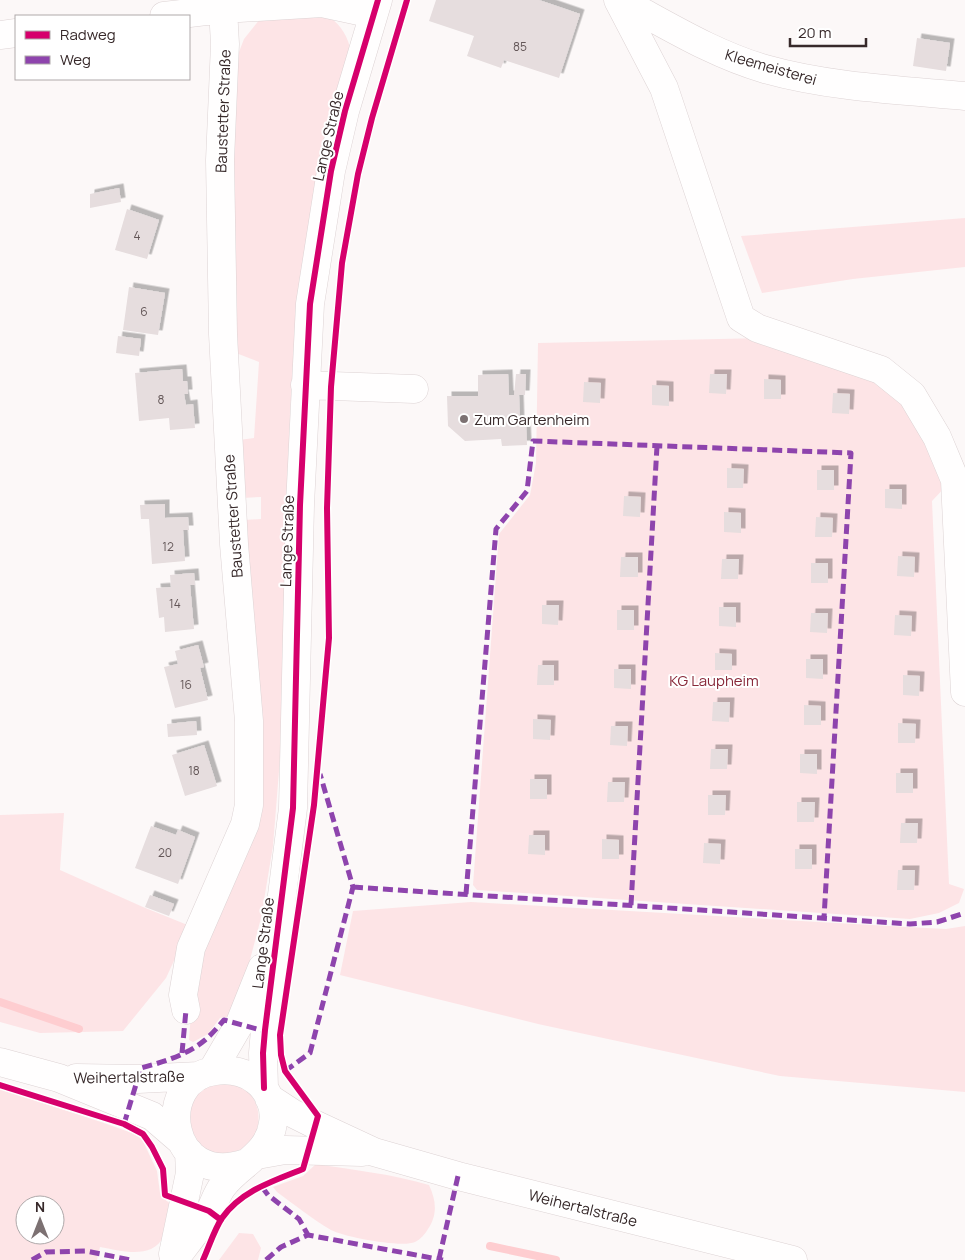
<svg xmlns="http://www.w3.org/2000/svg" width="965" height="1260" font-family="Manrope,sans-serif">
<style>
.green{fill:#fde4e6;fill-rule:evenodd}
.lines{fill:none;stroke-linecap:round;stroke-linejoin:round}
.stream{stroke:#fecdd0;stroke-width:8}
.building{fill:#e6ddde;filter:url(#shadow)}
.minor-casing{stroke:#ddd3d4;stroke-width:29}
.minor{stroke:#fffefe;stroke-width:28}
.quiet{stroke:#8e44ad;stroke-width:5;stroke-dasharray:10 5;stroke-linecap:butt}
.cycleway-casing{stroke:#fff;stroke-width:9}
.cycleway{stroke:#d6006c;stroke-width:6}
.poi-dot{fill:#7c7172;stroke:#fff;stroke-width:2}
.labels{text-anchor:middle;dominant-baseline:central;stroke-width:4;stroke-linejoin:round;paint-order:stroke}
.number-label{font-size:12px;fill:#635657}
.street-label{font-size:15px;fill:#37292a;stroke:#fff}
.poi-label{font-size:15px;fill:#37292a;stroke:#fff;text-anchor:start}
.park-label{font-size:15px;fill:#882839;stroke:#fff}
</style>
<defs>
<filter id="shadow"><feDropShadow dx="4.5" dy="-4.5" stdDeviation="0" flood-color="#0004"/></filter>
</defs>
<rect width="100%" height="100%" fill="#fcf8f8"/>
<!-- green -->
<path class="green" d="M325,14C339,23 345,31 350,47L295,343L290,412L284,708L273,846L261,918L246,975L232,1016L220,1018L208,1034L193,1042L189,1040L195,959L245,841L244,520L261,519V497L242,498L239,440L254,438L259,362L236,353L231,169L236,60L244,39L260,19Z
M965,218V267L853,279L762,293L741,236Z
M767,338L876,378L905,397L949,483L932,501L949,884L964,889L959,903L939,913L910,919L477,890L473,885L499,534L530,495L536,463L538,343Z
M64,813L60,870L143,907L190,926L166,978L123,1031L40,1033L0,1022V815Z
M471,902L907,927L946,929L965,926V1092L780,1076L538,1024L340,975L353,911Z
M211,1084C218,1084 227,1082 234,1084C269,1092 268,1155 222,1153C218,1153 213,1154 210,1153C204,1151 197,1143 192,1139C188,1105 182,1105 211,1084Z
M0,1089L101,1122L132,1133L142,1139L157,1171L160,1193L163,1198L172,1205C169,1215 168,1226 164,1236C152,1260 122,1251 100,1247L97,1260H0ZM25,1205H55V1235H25Z
M316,1164C354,1170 392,1174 429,1185C436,1200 438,1214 428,1229C425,1234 421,1239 415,1242C402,1248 344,1237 331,1230C312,1219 295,1205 277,1192L273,1187L303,1176Z
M239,1233L253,1234L261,1248L258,1260H219Z"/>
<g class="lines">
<!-- stream -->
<path class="stream" d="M0,1002L79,1029
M490,1246L556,1260"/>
</g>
<!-- building -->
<path class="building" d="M436,0H539L580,14L559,78L504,60L501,68L467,56L474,36L429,21Z
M917,38L950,43L946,71L913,66Z
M119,188L121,202L90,208V194Z
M127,209L159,220L147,259L115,250Z
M129,287L165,293L158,335L123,330Z
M118,336L141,339L139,356L116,353Z
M182,369L183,381H187L188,394H184L186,405L193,404L195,428L170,430L169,418L139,421L135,373Z
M508,374L509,395H514L516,374H526L525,395H519L520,425L526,424L527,445L502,446L501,439L465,441L448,426L447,396H478V375Z
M710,374H727L726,394L709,393Z
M764,379L781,380V399H764Z
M584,382L601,383L600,403L583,402Z
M652,385L669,386V406L652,405Z
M833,393L850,394L849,414L832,413Z
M727,468L744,469L743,488H727Z
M817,470H834V490H817Z
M885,489H902V509L885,508Z
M624,496L641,497L640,517L623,516Z
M165,504V518L188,517L189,530H183L185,561L152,564L149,519H141L140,505Z
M724,512L741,513V533L724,532Z
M816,517L833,518L832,537H815Z
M898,556L915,557L914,577L897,576Z
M621,557H638V577H620Z
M722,559H739L738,579H721Z
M811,563H828V583H811Z
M194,573L195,585H190L194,629L165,632L164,617L159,618L156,588L171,587L170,575Z
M542,605H559L558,625L542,624Z
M719,607H736V627L719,626Z
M617,610H634V630H617Z
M811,613H828L827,633L810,632Z
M895,615L912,616L911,636L894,635Z
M198,645L204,667L200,668L208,700L175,708L164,667L178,664L175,651Z
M715,653L732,654V670H715Z
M806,659H823V679L806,678Z
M538,665H554V685H537Z
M614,669H631V689L614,688Z
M903,675L920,676L919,696L903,695Z
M713,702H730L729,722L712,721Z
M804,705L821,706V725H804Z
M533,719L551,720L550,740L533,739Z
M196,721L197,735L168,737L167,724Z
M898,723L916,724L915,743H898Z
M611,726H628L627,746L610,745Z
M204,745L217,786L185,796L172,755Z
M711,749H728L727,769H710Z
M800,754H817V774L800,773Z
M896,773H913V793H896Z
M530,779H547V799H530Z
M608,782H625L624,802H607Z
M708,795H726L725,815H708Z
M797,802H815L814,822H797Z
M901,823H918L917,843H900Z
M151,826L176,835L178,830L195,837L178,884L135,868Z
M529,835H545V855L528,854Z
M602,839L619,840V859H602Z
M704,843L721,844L720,864L703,863Z
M795,849H812V869H795Z
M898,870H915L914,890H897Z
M150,895L174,904L169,916L145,907Z"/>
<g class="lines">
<defs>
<path id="minor" d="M618,0L664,88L741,318L757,328L881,370L912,395L937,437L955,480L965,692
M620,0C667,25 713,54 765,69C829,87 898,90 965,96
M164,16L223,9L322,3L373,14
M0,35L16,33
M305,385L414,389
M186,1010L183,995L191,948L245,824L249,805V721L234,544L223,334L220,160L225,44L223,9
M0,1062L59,1078L152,1116L181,1141
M212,1071L240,1023L262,968
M76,1078L138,1079L199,1076
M264,1088L263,1053L265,1030L293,808L300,505L310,304L331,171L345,111L378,0
M269,1098L292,1113L316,1125L374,1152L458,1176L793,1260
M257,1155L285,1150L362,1152
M173,1254L190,1173L189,1152
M174,1260C186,1244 199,1228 210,1211C214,1203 217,1194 222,1187C239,1164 269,1155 273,1123C276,1108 268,1089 255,1080C243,1071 230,1069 215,1071C153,1078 167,1190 246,1163"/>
</defs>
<!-- minor casing -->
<use href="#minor" class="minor-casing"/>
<!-- minor -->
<use href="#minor" class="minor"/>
<!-- quiet -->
<path class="quiet" d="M353,887L910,924L937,922L965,913
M466,894L496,529L527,491L533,441L851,453L824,918
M631,905L657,446
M182,1053L186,1010
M285,1071L310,1053L353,887L320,774
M124,1124L141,1068C163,1062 187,1055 205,1040C212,1034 218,1027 224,1020L268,1032
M262,1187L268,1195L299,1219L308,1235
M439,1259L458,1176
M32,1260L46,1252L86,1251L131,1260
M266,1260L281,1247L308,1235L443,1260"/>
<defs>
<path id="cycleway" d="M0,1085L124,1124L143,1134L152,1147L163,1169L165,1195L209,1211L221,1220
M264,1088L263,1053L265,1030L293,808L300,505L310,304L331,171L345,111L378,0
M203,1260C209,1247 214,1230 222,1218C241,1191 273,1181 303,1169L318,1116L285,1071L281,1055L280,1035L314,805L329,638L327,508L331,387L342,263L358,174L372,118L407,0"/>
</defs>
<!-- cycleway casing -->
<use href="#cycleway" class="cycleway-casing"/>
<!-- cycleway -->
<use href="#cycleway" class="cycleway"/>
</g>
<!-- markers -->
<circle class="poi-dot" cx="464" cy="419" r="5"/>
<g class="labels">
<!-- number labels -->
<g class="number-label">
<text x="520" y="46">85</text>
<text x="137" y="235">4</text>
<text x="144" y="311">6</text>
<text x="161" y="399">8</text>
<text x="168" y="546">12</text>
<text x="175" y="603">14</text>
<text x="186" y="684">16</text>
<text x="194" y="770">18</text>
<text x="165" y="852">20</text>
</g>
<!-- street labels -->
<g class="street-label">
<text transform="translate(771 67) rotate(16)">Kleemeisterei</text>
<text transform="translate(223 111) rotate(-88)">Baustetter Straße</text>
<text transform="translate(328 136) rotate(-77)">Lange Straße</text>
<text transform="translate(233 516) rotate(-94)">Baustetter Straße</text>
<text transform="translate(287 541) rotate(-88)">Lange Straße</text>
<text transform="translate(263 943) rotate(-83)">Lange Straße</text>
<text transform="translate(129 1077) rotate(-1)">Weihertalstraße</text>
<text transform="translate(583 1208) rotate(14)">Weihertalstraße</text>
</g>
<!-- poi labels -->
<g class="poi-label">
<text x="474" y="419">Zum Gartenheim</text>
</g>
<!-- park labels -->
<g class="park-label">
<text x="714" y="680">KG Laupheim</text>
</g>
</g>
<!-- legend -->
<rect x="15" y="15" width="175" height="65" fill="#ffffff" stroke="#afa9aa"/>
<rect x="25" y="31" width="25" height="8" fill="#d6006c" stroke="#afa9aa"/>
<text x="60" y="40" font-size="15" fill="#37292a">Radweg</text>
<rect x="25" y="56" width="25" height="8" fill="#8e44ad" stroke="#afa9aa"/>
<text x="60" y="65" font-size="15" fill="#37292a">Weg</text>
<!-- north arrow -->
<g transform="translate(40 1220)"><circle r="24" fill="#ffffff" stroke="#afa9aa"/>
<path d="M0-4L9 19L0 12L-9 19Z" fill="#7c7172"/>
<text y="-8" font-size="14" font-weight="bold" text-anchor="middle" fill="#37292a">N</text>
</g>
<!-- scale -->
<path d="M790 38v8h76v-8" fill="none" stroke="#37292a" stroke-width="2.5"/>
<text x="798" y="38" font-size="15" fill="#37292a" stroke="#ffffff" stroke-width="4" paint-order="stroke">20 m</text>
</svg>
